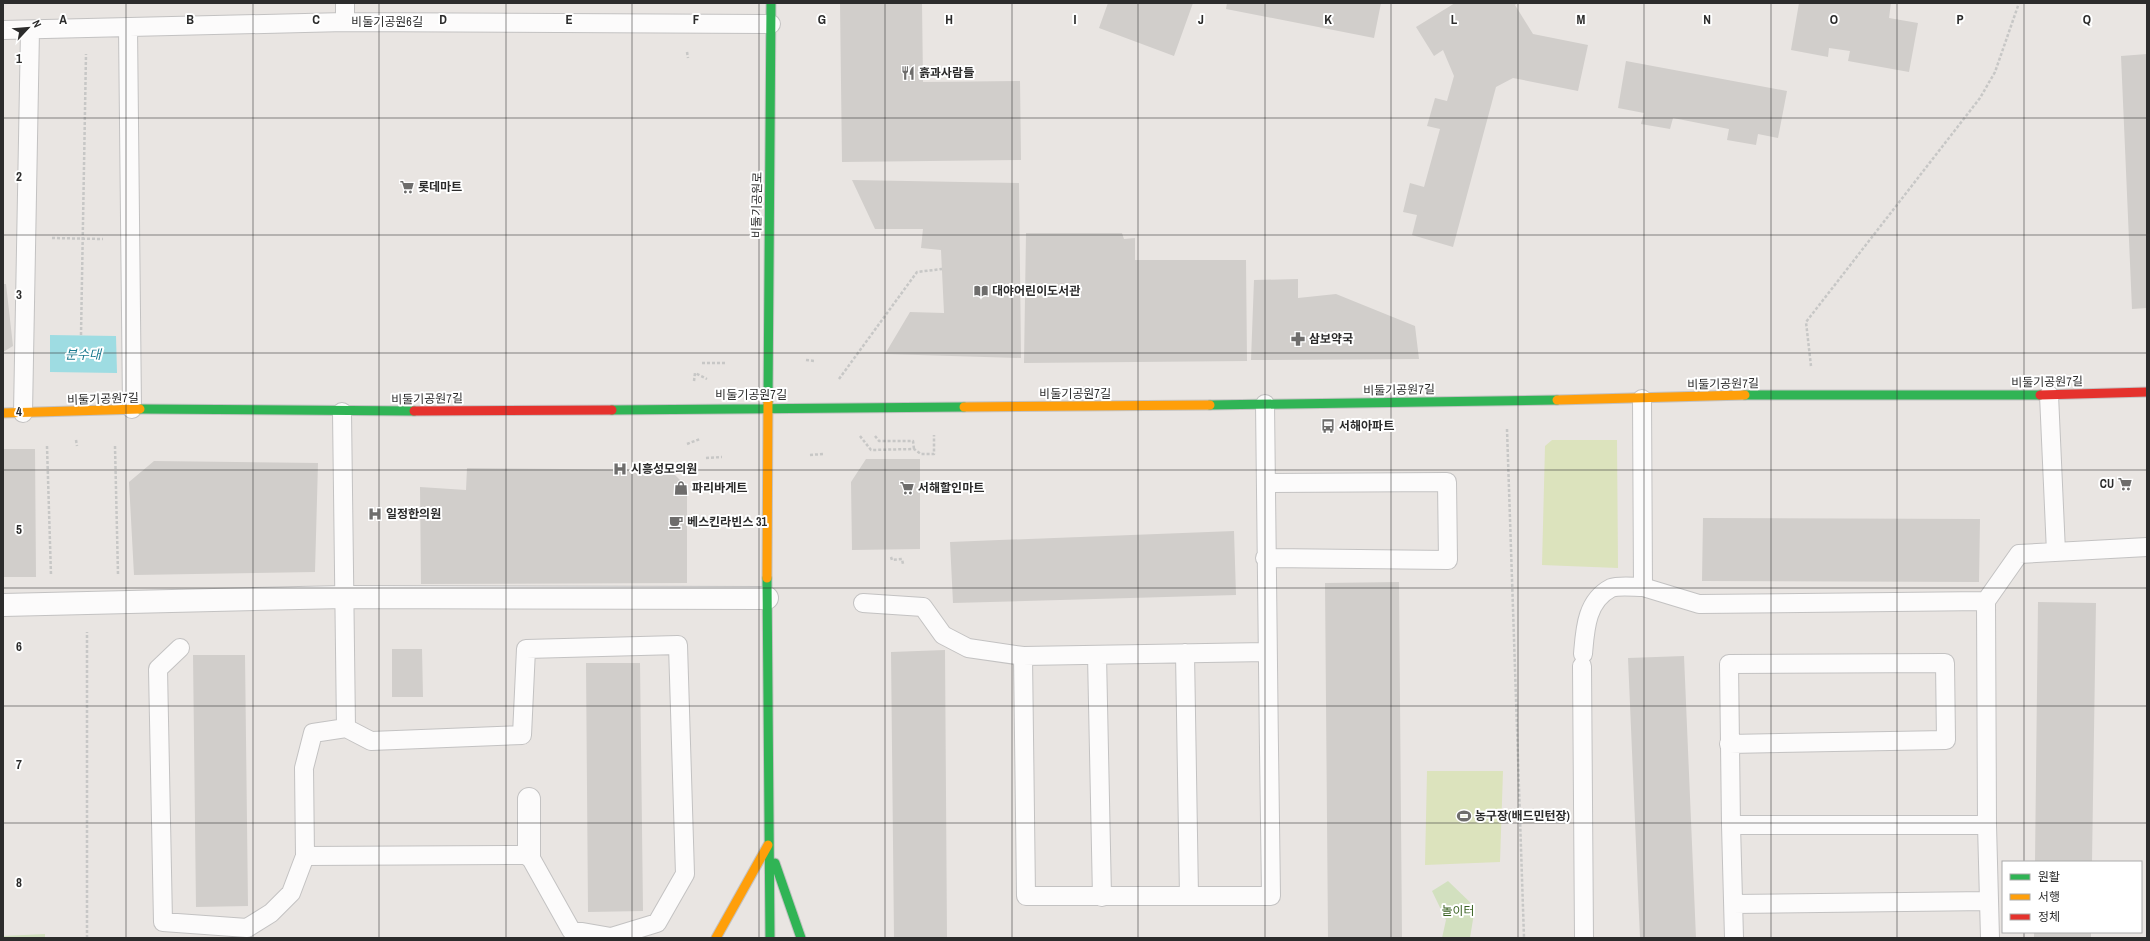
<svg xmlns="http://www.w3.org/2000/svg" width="2150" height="941" font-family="'Archivo Narrow','Noto Sans KR',sans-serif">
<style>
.park{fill:#d2e0bf}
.pitch{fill:#dce3bd}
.water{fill:#9edce2}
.building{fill:#d1cecb}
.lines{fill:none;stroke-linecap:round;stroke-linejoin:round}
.lane-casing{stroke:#c3c2c2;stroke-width:20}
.street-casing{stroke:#c3c2c2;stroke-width:24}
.fast-casing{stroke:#c3c2c2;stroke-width:11}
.slow-casing{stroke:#c3c2c2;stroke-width:11}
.jam-casing{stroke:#c3c2c2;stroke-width:11}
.path{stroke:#c7c7c6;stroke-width:2.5;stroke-dasharray:3 2;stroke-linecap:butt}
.lane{stroke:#fcfbfb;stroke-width:18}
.street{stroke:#fcfbfb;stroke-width:22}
.fast{stroke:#30b455;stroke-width:9}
.slow{stroke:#ff9f0a;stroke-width:9}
.jam{stroke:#e5322d;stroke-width:9}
.grid{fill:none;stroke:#2c2c2c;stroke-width:1;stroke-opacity:0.55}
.labels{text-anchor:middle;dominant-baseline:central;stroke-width:4;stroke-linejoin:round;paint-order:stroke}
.street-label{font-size:12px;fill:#2c2c2c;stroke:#fff}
.poi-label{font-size:12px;font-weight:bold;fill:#2c2c2c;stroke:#fff;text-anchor:start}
.park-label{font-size:12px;fill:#3a6222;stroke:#fff}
.water-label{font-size:13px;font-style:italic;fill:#1c7a8f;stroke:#fff}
.grid-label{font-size:13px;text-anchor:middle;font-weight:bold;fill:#2c2c2c;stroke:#fff;stroke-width:4;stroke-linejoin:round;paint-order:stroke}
</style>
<rect width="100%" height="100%" fill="#e9e5e2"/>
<!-- park -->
<path class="park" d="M1448,881L1475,907L1470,938H1442L1446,920L1432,891Z
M45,934V938H3V936Z"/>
<!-- pitch -->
<path class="pitch" d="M1552,440H1617L1618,568L1542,565L1545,446Z
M1427,771H1503L1500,862L1425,865Z"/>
<!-- water -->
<path class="water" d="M50,335L116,336L117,373L50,372Z"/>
<!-- building -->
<path class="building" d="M840,3H922L923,82L1020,81L1021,160L842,162Z
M1108,3H1193L1174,56L1099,28Z
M1227,3H1381L1374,38L1226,9Z
M1455,3H1518L1515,5L1533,34L1588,45L1578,91L1513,78L1496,87L1453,247L1412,235L1417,215L1403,212L1410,183L1424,187L1440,129L1427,126L1435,98L1447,101L1454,76L1443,50L1434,56L1416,27Z
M1799,3H1891L1889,18L1918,23L1909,72L1848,61L1850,51L1829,48L1828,57L1791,50Z
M2147,54V308L2132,309L2121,56Z
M1626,61L1787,91L1778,138L1758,134L1756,145L1727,140L1729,129L1673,118L1670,129L1641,124L1644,113L1618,108Z
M852,180L1019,183L1021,358L885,354L910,312L944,313L941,250L921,248L923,229H875Z
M1026,233H1122L1124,239L1135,238V260H1246L1247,361L1024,363Z
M1298,279V298L1336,294L1415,326L1419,359L1251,360L1254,280Z
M3,284H6L13,346L3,352Z
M3,449H35L36,577H3Z
M866,459H920V549L852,550L851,482Z
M154,461L318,463L315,572L134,575L129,482Z
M467,468L670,470L687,487V583L421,584L420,487L466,490Z
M1703,518L1980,519L1979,582L1702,581Z
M1234,531L1236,595L953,603L950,542Z
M1399,582L1402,938H1328L1325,583Z
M2038,602L2096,603L2092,862H2035Z
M392,649H422L423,697H392Z
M945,650L947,938H894L891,652Z
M193,655H245L248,906L196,907Z
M1684,656L1696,938H1640L1628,658Z
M586,663H640L643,911L588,912Z
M2034,932H2091V938H2034Z"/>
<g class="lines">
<defs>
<path id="lane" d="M345,22V3
M128,27L132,409
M3,30L345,22L771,24
M2049,395L2056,552
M1642,399L1643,587L1699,604L1986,601L2019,554L2147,547
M1265,404C1266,568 1269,732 1271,896H1026L1023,656L1267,652
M342,412L346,728L371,741L522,735L526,649L678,645L685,874L657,923L611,937L571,930L529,855L305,856L304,768L313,733L346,728
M23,413L30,30
M1265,558L1448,560L1447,482L1267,483
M1986,601L1987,825L1990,938
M863,603L923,607L943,635L968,648L1023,656
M180,648L158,669L163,922L247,928L271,913L291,893L305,856
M1185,653L1189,896
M1583,654C1585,630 1586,601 1611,588C1619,585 1634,587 1643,587
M1097,655L1102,897
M1582,666L1584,938
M1729,744L1946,740L1945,663L1729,664L1731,825
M1733,904L1989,901
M1734,938L1731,825H1987"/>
<path id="street" d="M3,605L344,597L767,598
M529,855V799"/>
<path id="fast" d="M1745,395H2040
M768,402L771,3
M1210,405L1557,400
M140,409L414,411
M612,410L964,407
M767,578L770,938
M775,863L801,938"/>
<path id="slow" d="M1557,400L1745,395
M964,407L1210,405
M3,413L140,409
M767,578L768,402
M716,938L768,845"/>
<path id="jam" d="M2040,395L2147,392
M414,411L612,410"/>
</defs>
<!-- lane casing -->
<use href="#lane" class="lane-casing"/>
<!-- street casing -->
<use href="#street" class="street-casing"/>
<!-- fast casing -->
<use href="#fast" class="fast-casing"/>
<!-- slow casing -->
<use href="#slow" class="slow-casing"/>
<!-- jam casing -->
<use href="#jam" class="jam-casing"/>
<!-- path -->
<path class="path" d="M687,52L688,58
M52,238L103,239
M81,335L86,54
M806,360L815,361
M702,363H725
M1811,366L1806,322L1980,98L1995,72L2019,3
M839,379L917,272L942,269
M694,381L695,373L707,379
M1507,429L1524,938
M860,436L871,450L914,449L921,454H934V435
M875,436L879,441H913L914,449
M76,440L77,446
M687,444L700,439
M47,446L51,575
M115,446L118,574
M810,455L823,454
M706,458L722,457
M891,557L892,560L902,559L903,564
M87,938V632"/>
<!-- lane -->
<use href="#lane" class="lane"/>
<!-- street -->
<use href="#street" class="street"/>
<!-- fast -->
<use href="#fast" class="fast"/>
<!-- slow -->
<use href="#slow" class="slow"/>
<!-- jam -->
<use href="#jam" class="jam"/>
</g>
<!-- grid -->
<path class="grid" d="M126,3V938M253,3V938M379,3V938M506,3V938M632,3V938M759,3V938M885,3V938M1012,3V938M1138,3V938M1265,3V938M1391,3V938M1518,3V938M1644,3V938M1771,3V938M1897,3V938M2024,3V862M3,118H2147M3,235H2147M3,353H2147M3,470H2147M3,588H2147M3,706H2147M3,823H2147M2024,932V938"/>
<!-- icons -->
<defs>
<symbol id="restaurant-bare" viewBox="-9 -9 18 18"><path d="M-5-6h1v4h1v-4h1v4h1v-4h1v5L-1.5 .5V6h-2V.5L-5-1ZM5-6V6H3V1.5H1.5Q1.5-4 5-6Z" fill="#6e6d6c" stroke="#fff" stroke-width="2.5" paint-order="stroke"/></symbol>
<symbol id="supermarket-bare" viewBox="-9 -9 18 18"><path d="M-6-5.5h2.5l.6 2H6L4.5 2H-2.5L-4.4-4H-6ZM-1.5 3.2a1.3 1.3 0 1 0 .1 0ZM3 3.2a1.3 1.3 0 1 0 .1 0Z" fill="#6e6d6c" stroke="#fff" stroke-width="2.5" paint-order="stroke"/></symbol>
<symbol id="library-bare" viewBox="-9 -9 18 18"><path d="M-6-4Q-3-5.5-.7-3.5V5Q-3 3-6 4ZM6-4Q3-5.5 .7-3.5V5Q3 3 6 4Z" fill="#6e6d6c" stroke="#fff" stroke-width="2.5" paint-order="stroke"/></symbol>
<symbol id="pharmacy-bare" viewBox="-9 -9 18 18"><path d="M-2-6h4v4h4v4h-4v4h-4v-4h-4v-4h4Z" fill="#6e6d6c" stroke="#fff" stroke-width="2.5" paint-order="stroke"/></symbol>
<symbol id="bus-bare" viewBox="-9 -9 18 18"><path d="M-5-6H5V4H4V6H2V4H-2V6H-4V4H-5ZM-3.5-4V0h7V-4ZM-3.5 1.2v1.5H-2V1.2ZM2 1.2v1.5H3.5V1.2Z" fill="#6e6d6c" stroke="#fff" stroke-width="2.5" paint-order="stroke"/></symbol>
<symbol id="hospital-bare" viewBox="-9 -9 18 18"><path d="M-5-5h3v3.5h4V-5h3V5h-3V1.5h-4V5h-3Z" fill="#6e6d6c" stroke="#fff" stroke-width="2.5" paint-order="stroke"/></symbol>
<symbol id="shop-bare" viewBox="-9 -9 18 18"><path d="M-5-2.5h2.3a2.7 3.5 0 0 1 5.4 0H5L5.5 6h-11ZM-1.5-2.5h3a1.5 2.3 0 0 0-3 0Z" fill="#6e6d6c" stroke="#fff" stroke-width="2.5" paint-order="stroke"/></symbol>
<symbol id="cafe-bare" viewBox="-9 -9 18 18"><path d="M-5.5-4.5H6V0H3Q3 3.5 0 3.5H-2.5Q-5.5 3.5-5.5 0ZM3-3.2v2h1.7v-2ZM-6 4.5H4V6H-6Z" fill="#6e6d6c" stroke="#fff" stroke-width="2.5" paint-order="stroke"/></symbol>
<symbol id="stadium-bare" viewBox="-9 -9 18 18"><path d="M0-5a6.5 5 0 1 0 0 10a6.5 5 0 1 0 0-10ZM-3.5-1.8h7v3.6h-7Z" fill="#6e6d6c" stroke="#fff" stroke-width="2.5" paint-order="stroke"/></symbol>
</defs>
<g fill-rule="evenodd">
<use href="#restaurant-bare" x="898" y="63" width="20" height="20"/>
<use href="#supermarket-bare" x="397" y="177" width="20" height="20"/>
<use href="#library-bare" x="971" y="281" width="20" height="20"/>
<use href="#pharmacy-bare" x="1288" y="329" width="20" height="20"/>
<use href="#bus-bare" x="1318" y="416" width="20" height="20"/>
<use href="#hospital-bare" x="610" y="459" width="20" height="20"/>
<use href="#supermarket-bare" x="2115" y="474" width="20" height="20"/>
<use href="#shop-bare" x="671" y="478" width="20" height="20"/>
<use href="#supermarket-bare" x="897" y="478" width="20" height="20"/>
<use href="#hospital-bare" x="365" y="504" width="20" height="20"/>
<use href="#cafe-bare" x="666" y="512" width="20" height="20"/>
<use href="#stadium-bare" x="1454" y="806" width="20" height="20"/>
</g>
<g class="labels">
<!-- street labels -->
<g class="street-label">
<text x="387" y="22">비둘기공원6길</text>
<text transform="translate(757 205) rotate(-89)">비둘기공원로</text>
<text transform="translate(2047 382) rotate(-1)">비둘기공원7길</text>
<text transform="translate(1723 384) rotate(-1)">비둘기공원7길</text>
<text transform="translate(1399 390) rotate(-1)">비둘기공원7길</text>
<text x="1075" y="394">비둘기공원7길</text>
<text x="751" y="395">비둘기공원7길</text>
<text transform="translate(103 399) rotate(-2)">비둘기공원7길</text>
<text transform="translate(427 399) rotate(-1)">비둘기공원7길</text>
</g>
<!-- poi labels -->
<g class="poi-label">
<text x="919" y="73">흙과사람들</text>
<text x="418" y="187">롯데마트</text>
<text x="992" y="291">대야어린이도서관</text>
<text x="1309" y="339">삼보약국</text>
<text x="1339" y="426">서해아파트</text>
<text x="631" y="469">시흥성모의원</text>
<text x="2114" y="484" text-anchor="end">CU</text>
<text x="692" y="488">파리바게트</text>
<text x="918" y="488">서해할인마트</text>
<text x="386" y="514">일정한의원</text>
<text x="687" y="522">베스킨라빈스 31</text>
<text x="1475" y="816">농구장(배드민턴장)</text>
</g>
<!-- park labels -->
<g class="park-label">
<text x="1458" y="911">놀이터</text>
</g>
<!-- water labels -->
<g class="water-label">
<text x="83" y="354">분수대</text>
</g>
</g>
<g class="grid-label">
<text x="63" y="24">A</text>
<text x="190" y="24">B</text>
<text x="316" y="24">C</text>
<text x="443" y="24">D</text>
<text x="569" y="24">E</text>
<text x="696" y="24">F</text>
<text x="822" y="24">G</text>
<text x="949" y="24">H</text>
<text x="1075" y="24">I</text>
<text x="1201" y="24">J</text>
<text x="1328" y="24">K</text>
<text x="1454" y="24">L</text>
<text x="1581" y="24">M</text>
<text x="1707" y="24">N</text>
<text x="1834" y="24">O</text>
<text x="1960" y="24">P</text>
<text x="2087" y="24">Q</text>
<text x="19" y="63">1</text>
<text x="19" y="181">2</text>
<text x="19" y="299">3</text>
<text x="19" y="416">4</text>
<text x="19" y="534">5</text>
<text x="19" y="651">6</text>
<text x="19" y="769">7</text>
<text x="19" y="887">8</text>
</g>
<!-- border -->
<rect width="2150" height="941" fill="none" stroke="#2c2c2c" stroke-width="8"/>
<!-- legend -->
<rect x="2002" y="861" width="140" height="72" fill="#ffffff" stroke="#ababab"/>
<rect x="2010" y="874" width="20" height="6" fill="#30b455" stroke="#ababab"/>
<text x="2038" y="881" font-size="12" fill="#2c2c2c">원활</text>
<rect x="2010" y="894" width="20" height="6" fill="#ff9f0a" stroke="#ababab"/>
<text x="2038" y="901" font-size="12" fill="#2c2c2c">서행</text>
<rect x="2010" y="914" width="20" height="6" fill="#e5322d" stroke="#ababab"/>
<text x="2038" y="921" font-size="12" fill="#2c2c2c">정체</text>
<!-- north arrow -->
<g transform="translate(28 28) rotate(64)" stroke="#ffffff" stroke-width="3" paint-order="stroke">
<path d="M0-3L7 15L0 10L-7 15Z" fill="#2c2c2c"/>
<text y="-6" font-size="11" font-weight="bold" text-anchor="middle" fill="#2c2c2c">N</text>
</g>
</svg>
